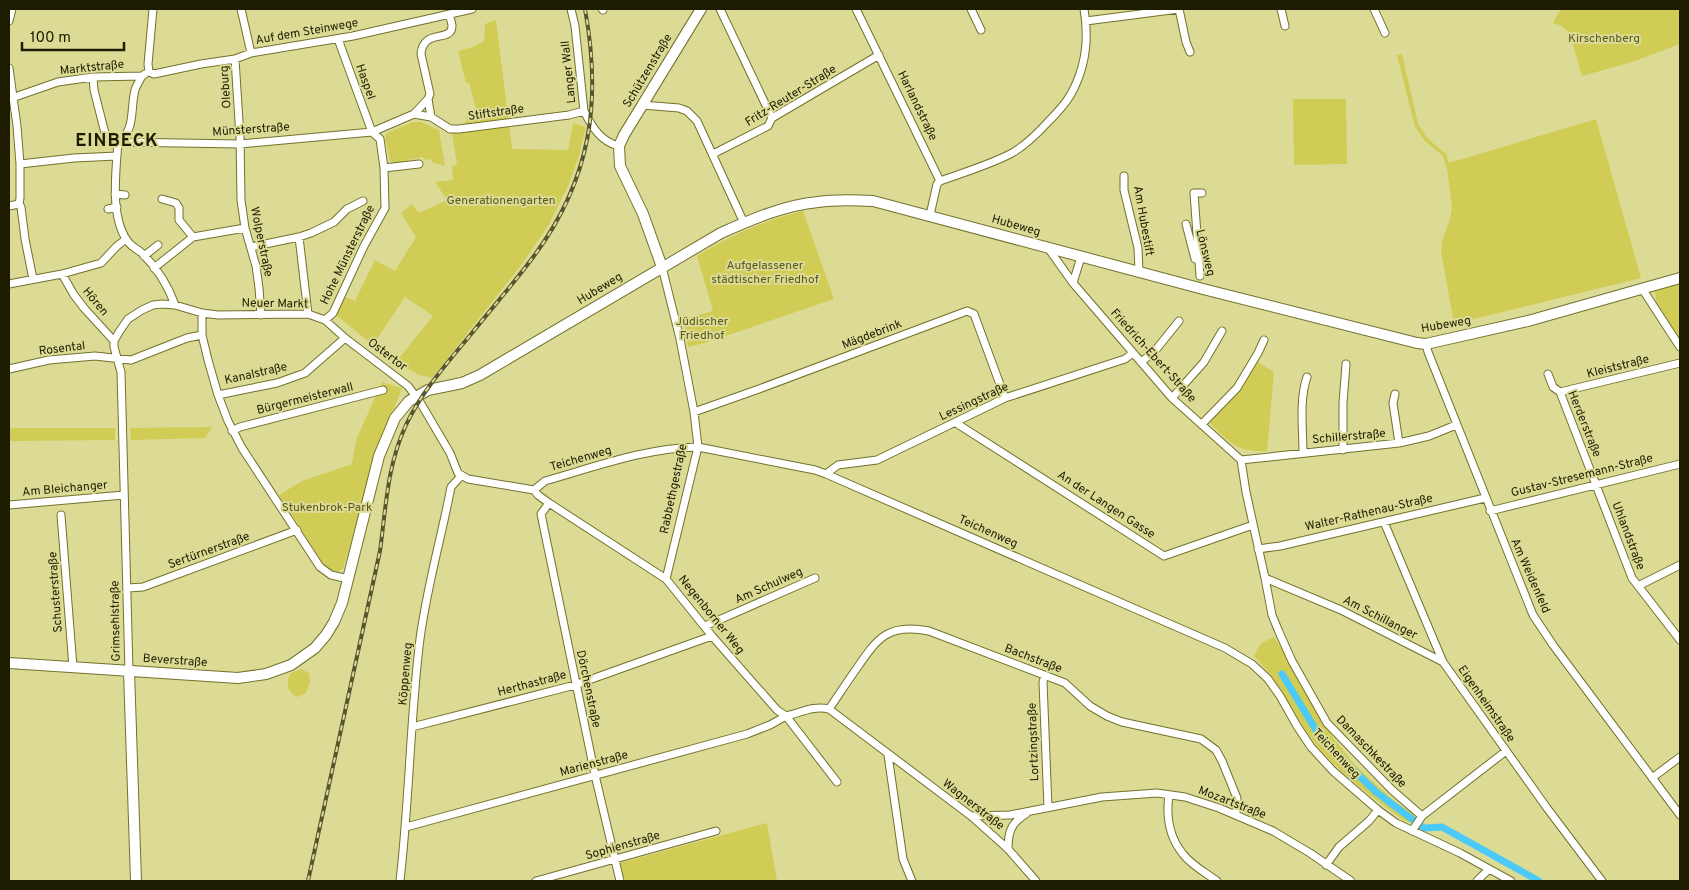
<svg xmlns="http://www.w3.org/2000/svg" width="1689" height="890" font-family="Overpass,sans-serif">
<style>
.green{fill:#d0cc55}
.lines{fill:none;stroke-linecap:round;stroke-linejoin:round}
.canal{stroke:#4bc9f9;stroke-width:7}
.street-casing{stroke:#73712c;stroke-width:9}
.secondary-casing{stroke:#73712c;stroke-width:12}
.street{stroke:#fff;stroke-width:7}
.secondary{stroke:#fff;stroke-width:10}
.rail-casing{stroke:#56552d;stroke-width:4}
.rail{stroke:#dcdb95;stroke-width:2;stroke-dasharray:5.5;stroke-linecap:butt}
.labels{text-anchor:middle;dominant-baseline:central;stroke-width:4;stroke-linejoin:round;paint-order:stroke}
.street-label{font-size:12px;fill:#1d1c01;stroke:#dcdb95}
.park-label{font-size:12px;fill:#595720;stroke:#dcdb95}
.district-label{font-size:18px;font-weight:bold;letter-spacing:1px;fill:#1d1c01;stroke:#dcdb95}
</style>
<rect width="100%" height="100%" fill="#dcdb95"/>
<!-- green -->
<path class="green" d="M1561,9H1680V44L1632,62L1582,76L1570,34L1562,26L1553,23Z
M496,20L512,149L568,150L573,123L586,127L578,159L568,186L548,226L522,264L432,378L419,375L396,362L433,316L405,297L373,345L336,315L343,296L355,301L375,260L395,271L416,237L401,213L412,204L419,213L447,200L435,182L453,180L452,166L457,164L452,134L468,132L464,124L466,122L467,115L474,113L476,109L469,83H466L458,51L473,47L484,41L485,24Z
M1402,54L1418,124L1427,138L1446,154L1449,163L1596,119L1641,278L1454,324L1441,251L1442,241L1450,219L1452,207L1447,169L1443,156L1425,141L1415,127L1397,55Z
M1293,99H1346L1347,164L1294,165Z
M413,122H421L439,130L445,166L432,162L431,159L425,160L423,157L408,160L406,163L396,164L390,161L385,136L387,133Z
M803,211L834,299L708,342L688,347L683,319L713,311L697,256C730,236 764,220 803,211Z
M1680,283V341L1656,301L1655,290Z
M1256,361L1274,372L1267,451C1238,453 1228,442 1209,422L1238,392Z
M382,382L402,388L378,448L343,569L335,573L323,563L279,495L302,481L352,464L356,440Z
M212,427L205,438L131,440L130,428Z
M9,428H115V440L9,441Z
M1274,637L1284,652L1331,735L1354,764L1393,800L1414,814L1410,822H1406C1374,798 1332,769 1309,735C1290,708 1277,679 1254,656L1261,643Z
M301,669L309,673L310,682L306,693L298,697C287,693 285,682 291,673Z
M767,823L777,881H623L620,863Z"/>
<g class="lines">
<!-- canal -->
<path class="canal" d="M1282,674L1322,740L1376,792L1424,828L1442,827L1539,881"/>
<defs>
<path id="street" d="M241,9L251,53
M571,9L575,26L584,111C592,127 601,142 619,146
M602,9L603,10
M720,9L772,118
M856,9L940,181
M971,9L981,30
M1179,9L1186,42L1190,52
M1281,9L1285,26
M1374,9L1385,33
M9,21L12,9
M1086,21L1179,9
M235,59L240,137L241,200L245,228L256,266L259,288L261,315
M9,68L17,126L20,164
M149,72L154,74L201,64L235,59L251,53L353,36L472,9
M149,72L148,64L153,9
M142,76C140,80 136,86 135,90C130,109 136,130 118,142C116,171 109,221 130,244C133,247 138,250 142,253C157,268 168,285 175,305
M93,77L94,90L106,137L118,142L240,144L372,132L338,39
M9,99L58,82L93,77L142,76L145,74
M642,105L679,108L687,111L697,121L744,223
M414,114L431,117L450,129H459L569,115L584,111
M431,117L428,99L430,94L421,54C423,28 452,43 452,26C452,23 450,18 449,14
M100,140L102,142
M713,154L768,126L772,118L879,55
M419,164L384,168L380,139L372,132L414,114L428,99
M1124,176V190L1138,248L1139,271
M940,181C962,173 992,164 1012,153C1026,145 1036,135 1047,123C1055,115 1065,105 1071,94C1086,67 1089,38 1084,9
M115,194L125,195
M162,199L176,203L179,208V220L193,237
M9,206L19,204
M108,209L117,207
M930,215L937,184L940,181
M1186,224L1195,259
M299,237L308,314
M251,247L299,237L311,233L334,222L347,209L363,201
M1048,248L1073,283L1172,398L1241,460L1246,492L1265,578L1341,610L1443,662
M144,256L158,245
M662,267L680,339L694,412L698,447L666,579
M154,268L193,237L245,228
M62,274L74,295L84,308L114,341
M1200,276L1194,193H1202
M33,279L25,239L21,207L19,204L20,198V164L74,158L117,156
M1073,283L1081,257
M9,284L62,274L101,263L117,246L126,239
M1643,290L1680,347
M202,313V335L208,360L218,395L228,421L242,448L320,567L331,575L349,579
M325,320L333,313L364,246L385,208L384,168
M1426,344L1428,352L1533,615L1553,645L1680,815
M1141,362L1154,352L1179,321
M9,369L49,360L95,356L131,360L187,338L202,335
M1548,374L1553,387L1560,392L1632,578L1680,640
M1560,392L1680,363
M1395,394L1393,403L1399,443
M218,395L277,383L305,373L345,338
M1172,398L1204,362L1222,331
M694,412L759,389L967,311L974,314L1005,398
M956,423L1164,556L1253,525
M1202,424L1237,388L1258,353L1264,340
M232,431L240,427L383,390
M1343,450V403L1346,364
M1303,453C1303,429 1299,400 1307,377
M1241,460L1399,443L1429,436L1456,425
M826,474L838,465L877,460L1005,398L1125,359L1133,353
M534,490L538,495L549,503L666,579L712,636L777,710L786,716C800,713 814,705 829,709L971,816L1008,849L1036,881
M549,503L541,514L595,775L620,881
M9,505L124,495
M1490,511L1680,464
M61,515L73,667
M1384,522L1443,662L1547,808L1602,881
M1258,549L1280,546L1485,498
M1265,578L1272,615L1279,632L1292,661L1327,723L1392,790L1422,816
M1638,586L1680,565
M128,588L143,587L297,530
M705,626L815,578
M129,671L121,372L114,347V341L119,332L128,319L142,310L153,305L162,304L175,305L202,313L218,315L308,314L325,320L345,338L408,386L420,402L450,453L458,473L468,479L534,490L545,481C595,467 645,448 698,447L815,470L826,474L1225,648L1252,664L1268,679L1280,696L1297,726L1311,747L1333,771L1378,810L1396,823L1460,853L1511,881
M1045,675L1043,682L1048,807
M829,709C838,696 847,682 857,668C878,637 889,623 929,631L1065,683L1090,706L1107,716L1122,722L1201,739L1216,750L1222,761L1237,798L1236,814
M412,727L575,685L712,636
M888,755L903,859L912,881
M1652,778L1680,757
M1169,795C1166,816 1169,837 1183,854C1191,865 1206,873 1217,881
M971,816L1010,815L1102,797L1157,793L1185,797L1219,808L1273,831L1310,853L1351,881
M406,827L747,734L770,725L786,716L837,782
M1412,831L1422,816L1506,751
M1008,849C1008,832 1011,823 1026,814
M1326,865L1339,847L1369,821L1378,810
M400,881C409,803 410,725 419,647C425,593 441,540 451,487L461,476
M536,881L716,831
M1477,881L1489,869"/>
<path id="secondary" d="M662,267L643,214L620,166L619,146L624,135L701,9
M9,663L238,678L266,674L291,665L315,648L326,635L334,622L342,603L379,456L395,418L409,401L428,390L462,383L480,375L721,233C752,219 785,205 818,202C837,199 855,200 873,201L1203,289L1417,343L1426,344L1528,321L1680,278
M129,671L136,881"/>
</defs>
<!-- street casing -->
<use href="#street" class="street-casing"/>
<!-- secondary casing -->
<use href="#secondary" class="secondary-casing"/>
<!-- street -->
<use href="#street" class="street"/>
<!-- secondary -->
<use href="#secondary" class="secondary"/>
<defs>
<path id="rail" d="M308,881L380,551C386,507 387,466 406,425C422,391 448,362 472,333C492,308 514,283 534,256C591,179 602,102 585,9"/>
</defs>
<!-- rail casing -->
<use href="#rail" class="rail-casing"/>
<!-- rail -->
<use href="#rail" class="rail"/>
</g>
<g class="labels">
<!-- street labels -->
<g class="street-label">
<text transform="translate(307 32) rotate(-10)">Auf dem Steinwege</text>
<text transform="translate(92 68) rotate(-6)">Marktstraße</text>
<text transform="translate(648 71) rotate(-59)">Schützenstraße</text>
<text transform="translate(569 72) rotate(-96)">Langer Wall</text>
<text transform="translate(365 82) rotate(70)">Haspel</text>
<text transform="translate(226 87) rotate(-94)">Oleburg</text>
<text transform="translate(791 96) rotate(-32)">Fritz-Reuter-Straße</text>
<text transform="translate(917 106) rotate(64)">Harlandstraße</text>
<text transform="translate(496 113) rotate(-8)">Stiftstraße</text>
<text transform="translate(251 130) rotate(-4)">Münsterstraße</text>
<text transform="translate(1143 221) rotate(80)">Am Hubestift</text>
<text transform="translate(1016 226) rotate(16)">Hubeweg</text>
<text transform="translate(261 242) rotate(78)">Wolperstraße</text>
<text transform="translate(1205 253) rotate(76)">Lönsweg</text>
<text transform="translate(348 255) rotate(-64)">Hohe Münsterstraße</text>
<text transform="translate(600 289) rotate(-31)">Hubeweg</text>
<text transform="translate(95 302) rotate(50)">Hören</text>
<text transform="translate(275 304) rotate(1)">Neuer Markt</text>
<text transform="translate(1446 325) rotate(-10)">Hubeweg</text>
<text transform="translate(872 335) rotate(-21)">Mägdebrink</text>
<text transform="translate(62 349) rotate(-7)">Rosental</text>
<text transform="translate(387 355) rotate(37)">Ostertor</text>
<text transform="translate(1153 356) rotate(48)">Friedrich-Ebert-Straße</text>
<text transform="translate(1618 367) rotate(-14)">Kleiststraße</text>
<text transform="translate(256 374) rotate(-13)">Kanalstraße</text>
<text transform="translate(305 399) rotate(-14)">Bürgermeisterwall</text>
<text transform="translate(974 402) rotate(-25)">Lessingstraße</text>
<text transform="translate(1584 424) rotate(68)">Herderstraße</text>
<text transform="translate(1349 437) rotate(-5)">Schillerstraße</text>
<text transform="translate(581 459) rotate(-16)">Teichenweg</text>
<text transform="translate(1582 476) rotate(-14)">Gustav-Stresemann-Straße</text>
<text transform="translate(65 489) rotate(-5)">Am Bleichanger</text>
<text transform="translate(674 489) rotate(-78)">Rabbethgestraße</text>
<text transform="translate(1106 505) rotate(33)">An der Langen Gasse</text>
<text transform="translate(1369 513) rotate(-13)">Walter-Rathenau-Straße</text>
<text transform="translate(988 532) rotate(24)">Teichenweg</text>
<text transform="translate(1628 536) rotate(69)">Uhlandstraße</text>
<text transform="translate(209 551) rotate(-20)">Sertürnerstraße</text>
<text transform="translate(1530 576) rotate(66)">Am Weidenfeld</text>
<text transform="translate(769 586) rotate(-24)">Am Schulweg</text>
<text transform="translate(56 592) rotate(-94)">Schusterstraße</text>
<text transform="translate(711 615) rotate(51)">Negenborner Weg</text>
<text transform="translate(1380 618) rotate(27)">Am Schillanger</text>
<text transform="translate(116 621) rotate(-91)">Grimsehlstraße</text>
<text transform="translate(1033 659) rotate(21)">Bachstraße</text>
<text transform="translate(175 661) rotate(4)">Beverstraße</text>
<text transform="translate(406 674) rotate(-85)">Köppenweg</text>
<text transform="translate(532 684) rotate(-15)">Herthastraße</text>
<text transform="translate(588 689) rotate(78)">Dörchenstraße</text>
<text transform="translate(1486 704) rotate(55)">Eigenheimstraße</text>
<text transform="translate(1034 742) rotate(-92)">Lortzingstraße</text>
<text transform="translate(1371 752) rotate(46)">Damaschkestraße</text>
<text transform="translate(1336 754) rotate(47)">Teichenweg</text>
<text transform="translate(594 764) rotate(-15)">Marienstraße</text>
<text transform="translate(1232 803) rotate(21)">Mozartstraße</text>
<text transform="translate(973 805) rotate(38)">Wagnerstraße</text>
<text transform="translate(623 846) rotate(-16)">Sophienstraße</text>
</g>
<!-- park labels -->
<g class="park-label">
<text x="1604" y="39">Kirschenberg</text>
<text x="501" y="201">Generationengarten</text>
<text x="765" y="266">Aufgelassener<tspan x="765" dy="14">städtischer Friedhof</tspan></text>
<text x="702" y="322">Jüdischer<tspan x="702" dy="14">Friedhof</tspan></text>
<text x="327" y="508">Stukenbrok-Park</text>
</g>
<!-- district labels -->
<g class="district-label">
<text x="117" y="141">EINBECK</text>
</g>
</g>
<!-- border -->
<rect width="1689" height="890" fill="none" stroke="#1d1c01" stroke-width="20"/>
<!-- scale -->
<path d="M22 42v8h102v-8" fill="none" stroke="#1d1c01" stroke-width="2.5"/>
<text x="30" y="42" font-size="15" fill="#1d1c01" stroke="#dcdb95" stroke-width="4" paint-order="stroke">100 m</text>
</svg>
